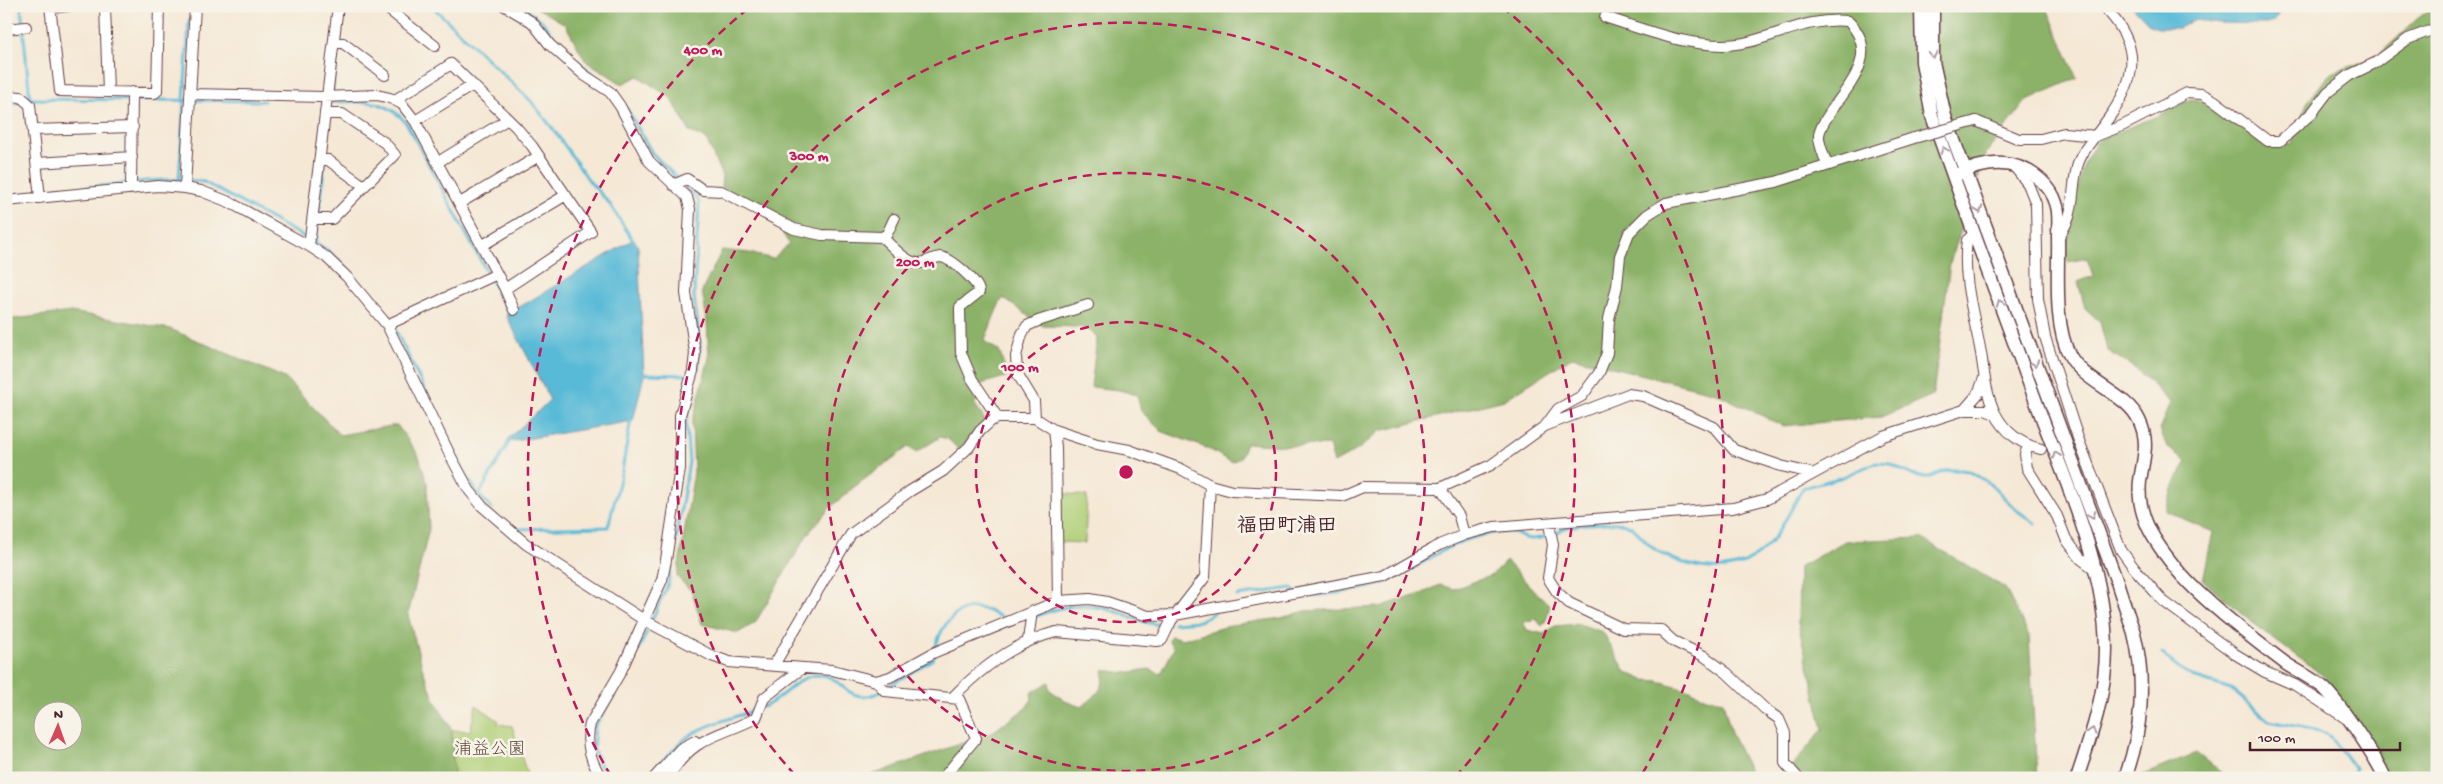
<svg xmlns="http://www.w3.org/2000/svg" width="2443" height="784" font-family="'Gochi Hand','Klee One',sans-serif">
<style>
.green{fill:#afcf77;stroke:#7c7751}
.forest{fill:#8bb268;stroke:#6a684a;fill-rule:evenodd}
.water{fill:#58bad7;stroke:#516c81}
.lines{fill:none;stroke-linecap:round;stroke-linejoin:round}
.stream{stroke:#58bad7;stroke-width:3}
.minor-casing{stroke:#643d44;stroke-width:12}
.tertiary-casing{stroke:#643d44;stroke-width:15}
.minor{stroke:#fff;stroke-width:10}
.tertiary{stroke:#fff;stroke-width:12}
.minor-bridge-casing{stroke:#643d44;stroke-width:12;stroke-linecap:butt}
.minor-bridge{stroke:#fff;stroke-width:10}
.oneway{stroke:#ae9aa0}
.ring{fill:none;stroke:#c2185b;stroke-width:2.5;stroke-dasharray:9 6}
.labels{text-anchor:middle;dominant-baseline:central;stroke-width:5;stroke-linejoin:round;paint-order:stroke}
.park-label{font-size:18px;fill:#634b3e;stroke:#f7f3e8}
.quarter-label{font-size:20px;font-weight:bold;fill:#4a1f2b;stroke:#f7f3e8}
.centre{fill:#c2185b;stroke:#f7f3e8;stroke-width:2.5}
.ring-label{font-size:15px;text-anchor:middle;font-weight:bold;fill:#c2185b;stroke:#f7f3e8;stroke-width:5;stroke-linejoin:round;paint-order:stroke}
</style>
<rect width="100%" height="100%" fill="#f7f3e8"/>
<filter id="ink" filterUnits="userSpaceOnUse"><feTurbulence type="fractalNoise" baseFrequency=".02" numOctaves="2"/><feDisplacementMap in="SourceGraphic" scale="10" xChannelSelector="R" yChannelSelector="G"/><feConvolveMatrix kernelMatrix="1 2 1 2 8 2 1 2 1" color-interpolation-filters="sRGB"/></filter>
<filter id="wash" filterUnits="userSpaceOnUse"><feTurbulence type="fractalNoise" baseFrequency=".0096" numOctaves="4" result="noise"/><feDisplacementMap in="SourceGraphic" scale="20" xChannelSelector="R" yChannelSelector="G"/><feGaussianBlur stdDeviation="1.12" result="paint"/><feColorMatrix in="noise" values="0 0 0 0 0 0 0 0 0 0 0 0 0 0 0 0 0 1.4 0 .05"/><feComposite in="paint" operator="in"/></filter>
<g filter="url(#wash)">
<rect width="100%" height="100%" fill="#f5e8d5"/>
<!-- green -->
<path class="green" d="M1059,493L1087,496L1085,543L1059,542Z
M476,705L499,721L498,724L512,726L527,774L518,778H454L452,730L470,731Z"/>
<!-- forest -->
<path class="forest" d="M534,6H2046L2077,78L2027,100L1987,152L1950,263L1933,395L1881,417L1783,426L1716,393L1572,357L1504,400L1380,431L1359,449L1334,463L1329,445L1285,446L1246,443L1240,458L1231,462L1209,449L1161,431L1141,411L1137,395L1119,390L1091,387L1097,338L1092,331L1079,327L1043,326L1003,298C994,312 991,327 984,341L999,351L1008,376L975,386L981,398L974,403L985,420L959,450L948,439L940,437L917,452L908,447L854,487L830,508L807,535L755,623L738,633L702,624L692,592L677,577L694,472L692,423L709,358L707,321L702,291L722,250L749,253L773,259L789,244L769,209L721,187L722,176L706,139L690,132L671,98L638,76L622,84L585,60L565,24Z
M2435,6H2437V778H2391L2326,678L2260,629L2203,580L2213,532L2166,511L2172,489L2187,461L2167,447L2160,429L2170,402L2136,369L2107,350L2100,322L2085,308L2078,282L2093,276L2087,258L2068,262L2067,233L2084,163L2098,140L2160,115L2191,99L2209,102L2269,147L2292,144L2307,103L2329,74L2378,56L2417,19Z
M71,312L170,329L285,378L340,435L397,425L418,454L427,482L429,529L408,615L423,670L435,701L452,730L454,778H6V320ZM42,712H72V742H42Z
M1921,538L2005,588L2029,636L2037,778H1782L1823,729L1798,623L1799,567L1845,541Z
M1506,561C1521,575 1533,592 1550,605L1546,620L1542,626L1536,619L1523,622L1527,630L1544,634L1555,626L1579,624L1603,632L1626,672L1644,680L1658,681L1690,690L1706,698L1723,701L1731,733L1753,778H863L991,733L1026,708L1032,699L1031,693L1049,682L1050,690L1065,701L1081,707C1094,698 1107,687 1103,670L1125,673L1149,669L1161,674L1174,648L1168,640L1171,636L1183,639L1231,625L1281,618L1305,611L1379,607L1421,594L1440,585L1454,589L1492,575Z
M2196,753L2228,778H2136Z"/>
<!-- water -->
<path class="water" d="M2132,6H2279V7L2278,15L2273,22L2267,24L2218,23L2194,20L2179,28H2158L2150,25Z
M634,239L638,247L644,375L633,421L508,442V439L550,400L506,315Z"/>
<g class="lines">
<!-- stream -->
<path class="stream" d="M21,6L30,99
M432,6L531,101L556,133L590,182L609,203L634,242
M519,6L541,20L566,52L605,84
M332,95L343,6
M28,99L264,101
M328,102C361,103 384,95 407,124L510,315
M6,105L20,101
M627,109L652,153L676,177
M179,180L189,21
M688,187L699,202L694,296L700,346L698,369
M82,188C122,184 164,176 204,182L326,249L340,261L382,310
M316,242L327,139
M395,329L467,476L479,495L492,509
M641,374L688,375
M479,495L510,440
M516,529L608,527L622,471L631,419
M1237,596L1292,588L1299,598C1330,593 1362,593 1391,580C1420,567 1444,545 1475,537C1485,534 1502,531 1512,532C1516,532 1519,536 1522,537C1528,540 1538,539 1544,537C1553,535 1558,532 1565,528C1573,525 1616,521 1625,524C1637,527 1644,542 1653,548C1676,564 1710,573 1736,566C1772,556 1786,517 1803,488L1843,477L1875,463L1890,464L1912,475L1920,477H1930L1947,470H1961L1969,471L1992,485L2015,509L2036,524
M1034,617C1068,603 1089,602 1123,614C1138,620 1151,626 1168,624
M652,620L668,584L675,545L689,462L686,424L693,387
M1174,623L1199,621L1215,612
M935,650C940,626 958,601 986,610C993,612 1000,617 1007,620
M2162,653L2174,665L2196,678L2231,689L2269,721L2320,731L2332,738L2355,769L2353,778
M763,707C784,699 796,675 820,675C842,675 845,704 876,694L933,659L934,656
M611,778L601,766L593,749L595,726L626,675L647,632
M639,778C661,770 673,745 692,734C712,722 737,717 758,709"/>
</g>
</g>
<g filter="url(#ink)">
<g class="lines">
<defs>
<path id="minor" d="M50,6L60,91L155,93L157,91L159,6
M105,6L108,92
M384,6L435,46
M505,6L532,22L550,45L584,75L610,92L620,106L649,161L687,197L690,209L686,293L695,353L693,371L680,415V468L666,560L662,580L621,671L590,724C585,745 591,760 601,778
M50,8L69,6
M1605,17C1647,31 1704,53 1748,42C1781,34 1812,17 1848,21C1879,51 1853,81 1833,108C1828,116 1820,126 1819,135C1818,144 1825,157 1827,165
M6,29L26,27
M334,42L343,43L385,75
M191,94L323,97L377,95L390,98L402,104L415,121L505,289L514,310
M6,96L21,97L30,105L40,198
M395,100L451,64L516,127L532,146L591,232L505,289
M415,121L473,85
M1976,121L2019,139H2041L2064,133L2096,136L2124,125L2187,93L2202,94L2215,101L2268,141H2280L2312,113L2328,92L2350,75L2375,63L2408,39L2437,28
M33,130L133,127
M320,159L328,160L364,186
M438,162L508,119
M37,163L132,157
M2013,165L2028,184L2036,204L2038,299L2045,337L2078,438L2121,550L2134,568L2163,601L2235,654L2265,672L2295,685L2347,719
M673,185L687,179L703,190L721,191L794,229L822,235L882,237
M185,188L195,6
M131,189L132,92
M6,201L158,186L185,188L201,191L229,202L309,246L326,257L347,277L387,325L450,455L469,490L482,506L526,544L644,620L712,656L729,662L750,664L832,670L876,681L890,677L933,653L1058,601L1090,599L1107,602L1148,616L1175,615L1385,576L1439,545L1464,535L1494,527L1733,508L1767,499L1883,436L1964,410H1985L1995,414
M460,203L539,156
M313,219H332L395,155L385,143L342,114H325
M894,219L887,234L882,237C891,245 903,259 913,262C922,266 931,258 940,257C950,257 979,282 979,292L960,307V310L961,353L972,379L998,418
M1974,234L1967,240C1962,279 1974,315 1981,353C1984,373 1986,394 1995,413C2004,431 2021,445 2041,449
M2059,237C2062,231 2067,224 2069,217C2075,198 2072,179 2079,161C2085,146 2096,136 2105,123C2138,80 2143,46 2103,6
M483,245L566,195
M309,246L338,6
M387,325L497,274
M1964,410L1978,394L1984,378
M1035,418L1034,401L1017,373L1016,356L1022,334L1027,326L1038,321L1088,305
M1546,425L1558,409L1582,396L1599,373L1607,353L1609,319L1617,286L1620,256L1629,233L1647,215L1666,203L1776,182L1914,138
M1054,430L1056,447L1058,601
M2028,447L2025,454L2027,468L2057,516L2066,539L2081,559L2096,570
M1440,488L1459,516L1464,535
M1549,524L1553,545L1548,578L1557,592L1569,603L1623,629L1661,630L1673,641L1704,656L1727,673L1766,710L1779,719L1785,733V763L1798,778
M1028,640L1032,611
M774,665L851,534L910,491L943,471L969,447L980,431L991,421L998,418H1035L1054,430L1097,444L1129,450L1181,469L1210,485L1232,491L1342,496L1363,487L1440,488L1491,465L1545,426L1628,394L1643,396L1714,427L1734,450L1781,466L1811,473
M876,681L885,691L959,699L976,738L943,778
M953,697C981,668 1016,642 1056,632L1157,641L1162,640L1171,621L1205,577L1210,485
M654,778L680,749L695,741
M668,778C694,735 716,738 756,718L764,698L801,669"/>
<path id="tertiary" d="M1921,6L1922,62L1932,116C1967,217 2005,317 2042,418C2070,492 2105,569 2106,649C2106,694 2091,736 2077,778
M1933,6V62L1945,116L2118,585C2123,601 2129,617 2134,633C2146,681 2142,732 2125,778
M1954,176C1974,166 1996,159 2018,167C2034,172 2051,186 2056,203C2060,213 2058,225 2058,236C2059,271 2053,325 2070,356C2086,384 2126,393 2139,420C2150,442 2143,459 2140,481C2136,517 2156,544 2178,571C2203,601 2253,639 2285,663C2298,672 2312,678 2324,688C2340,704 2376,757 2385,778"/>
</defs>
<!-- minor casing -->
<use href="#minor" class="minor-casing"/>
<!-- tertiary casing -->
<use href="#tertiary" class="tertiary-casing"/>
<!-- minor -->
<use href="#minor" class="minor"/>
<!-- tertiary -->
<use href="#tertiary" class="tertiary"/>
<defs>
<path id="minor-bridge" d="M1914,138L1976,121"/>
</defs>
<!-- minor-bridge casing -->
<use href="#minor-bridge" class="minor-bridge-casing"/>
<!-- minor-bridge -->
<use href="#minor-bridge" class="minor-bridge"/>
</g>
<!-- one-way arrows -->
<defs><path id="oneway-chevron" d="M-2-3.5L2.5 0L-2 3.5" fill="none" stroke-width="1.6" stroke-linecap="round" stroke-linejoin="round" transform="scale(1.25)"/></defs>
<g class="oneway">
<use href="#oneway-chevron" transform="translate(1933 55) rotate(86)"/>
<use href="#oneway-chevron" transform="translate(1944 150) rotate(-111)"/>
<use href="#oneway-chevron" transform="translate(1979 210) rotate(70)"/>
<use href="#oneway-chevron" transform="translate(2000 303) rotate(-111)"/>
<use href="#oneway-chevron" transform="translate(2035 363) rotate(70)"/>
<use href="#oneway-chevron" transform="translate(2056 455) rotate(-110)"/>
<use href="#oneway-chevron" transform="translate(2092 515) rotate(69)"/>
<use href="#oneway-chevron" transform="translate(2092 731) rotate(-73)"/>
</g>
</g>
<!-- distance rings -->
<g class="ring">
<circle cx="1126" cy="472" r="150"/>
<circle cx="1126" cy="472" r="299"/>
<path d="M795 775A449 449 0 1 1 1457 775"/>
<path d="M611 776A598 598 0 0 1 750 7M1502 7A598 598 0 0 1 1641 776"/>
</g>
<g class="labels">
<!-- park labels -->
<g class="park-label">
<text x="490" y="750">浦益公園</text>
</g>
<!-- quarter labels -->
<g class="quarter-label">
<text x="1287" y="527">福田町浦田</text>
</g>
</g>
<circle cx="1126" cy="472" r="8" class="centre"/>
<g class="ring-label">
<text x="703" y="54">400 m</text>
<text x="809" y="160">300 m</text>
<text x="915" y="266">200 m</text>
<text x="1020" y="371">100 m</text>
</g>
<!-- margin -->
<rect width="2443" height="784" fill="none" stroke="#f7f3e8" stroke-width="25"/>
<!-- north arrow -->
<g transform="translate(58 726) rotate(2)"><circle r="24" fill="#f7f3e8" stroke="#b29e9c"/>
<path d="M0-4L9 19L0 12L-9 19Z" fill="#d1495b"/>
<text y="-8" font-size="14" font-weight="bold" text-anchor="middle" fill="#4a1f2b">N</text>
</g>
<!-- scale -->
<path d="M2250 742v8h150v-8" fill="none" stroke="#4a1f2b" stroke-width="2.5"/>
<text x="2258" y="742" font-size="15" fill="#4a1f2b" stroke="#f7f3e8" stroke-width="4" paint-order="stroke">100 m</text>
</svg>
